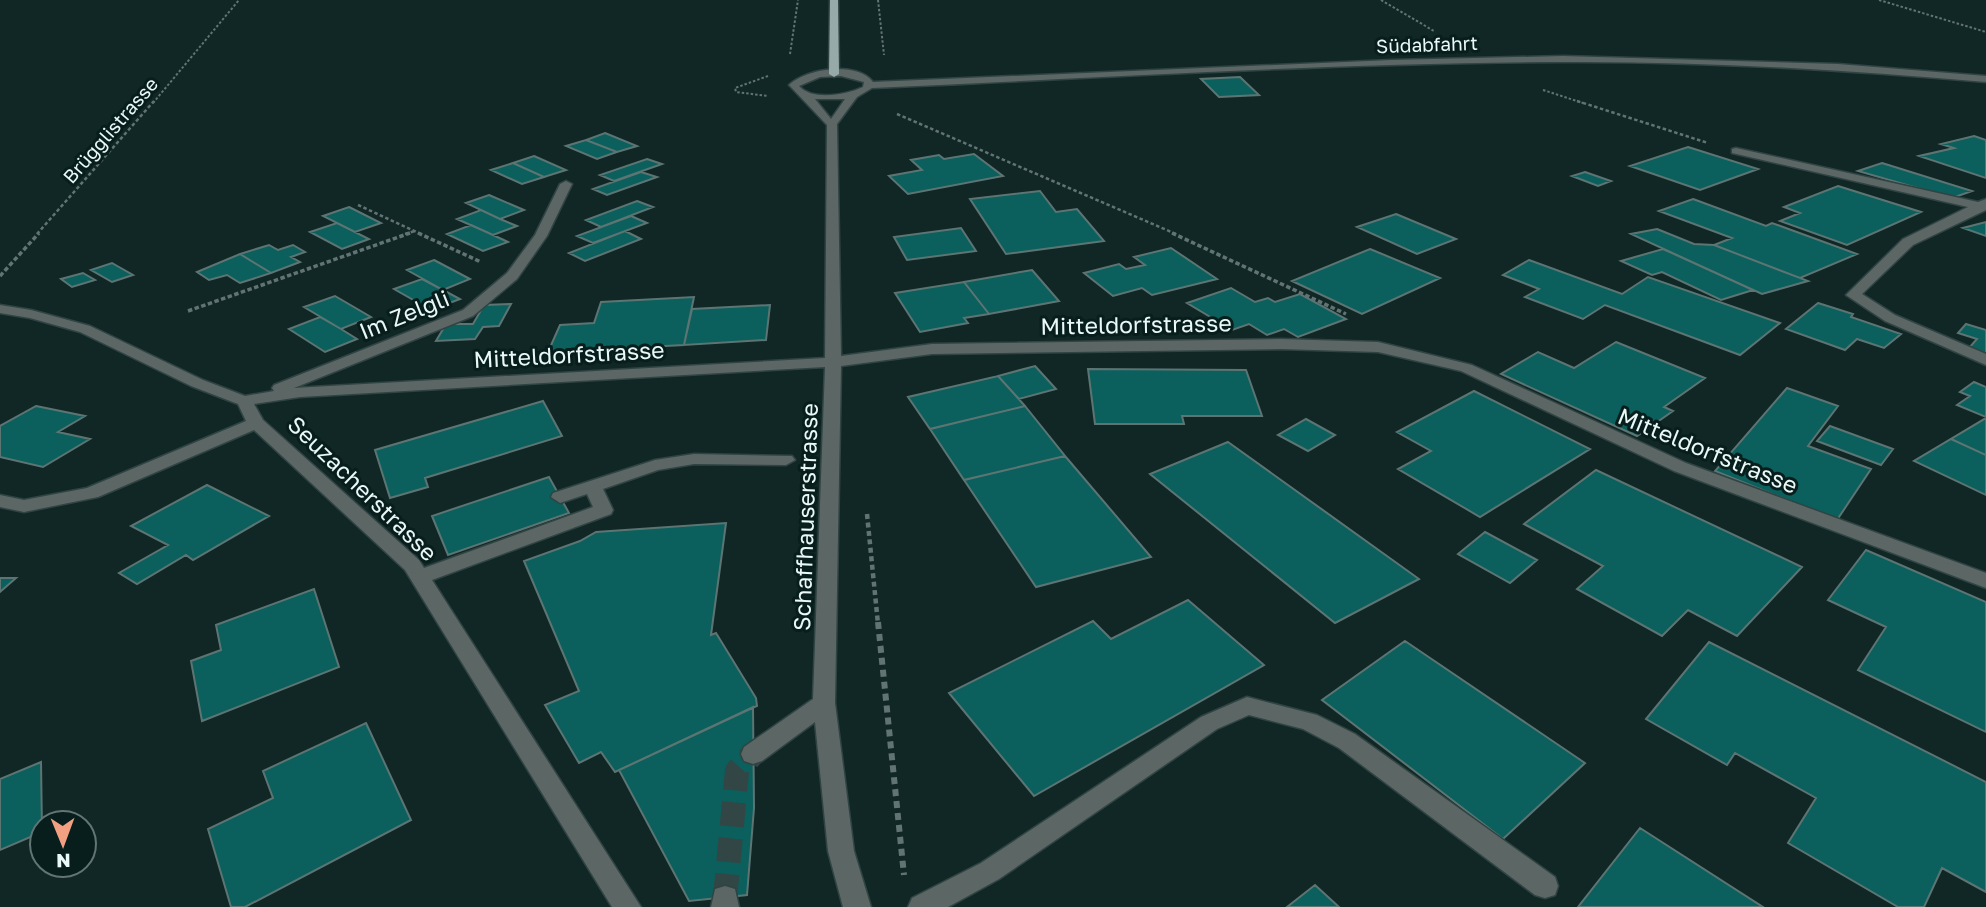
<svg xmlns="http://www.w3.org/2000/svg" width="1986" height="907" font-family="'Golos Text',sans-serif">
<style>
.building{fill:#0b5f5c;stroke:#5c7573;stroke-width:2}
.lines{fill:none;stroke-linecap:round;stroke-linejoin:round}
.minor-tunnel{stroke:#324645;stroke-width:24;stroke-dasharray:24 12;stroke-linecap:butt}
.minor-casing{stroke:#2f4443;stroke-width:3}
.major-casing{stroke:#2f4443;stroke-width:3}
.path-far4{stroke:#617473;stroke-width:2;stroke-dasharray:2.5 2;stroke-linecap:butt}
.path-far3{stroke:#617473;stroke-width:2.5;stroke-dasharray:3.5 2.5;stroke-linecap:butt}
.path-far2{stroke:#617473;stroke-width:3.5;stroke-dasharray:4.5 2.5;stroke-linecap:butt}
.path-far1{stroke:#617473;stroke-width:4.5;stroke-dasharray:5 3.5;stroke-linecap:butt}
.path{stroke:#617473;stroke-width:6;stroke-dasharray:7 5;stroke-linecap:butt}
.minor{fill:#5c6665;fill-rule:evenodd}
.major{fill:#95aaa9;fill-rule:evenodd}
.labels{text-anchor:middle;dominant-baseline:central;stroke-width:6;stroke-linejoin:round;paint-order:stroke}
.far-street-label{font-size:19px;fill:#eaf8f7;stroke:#071e1d}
.street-label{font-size:23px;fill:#eaf8f7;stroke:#071e1d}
</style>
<rect width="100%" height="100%" fill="#112726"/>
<!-- building -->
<path class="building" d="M1240,77L1259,95L1219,97L1201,79Z
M605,133L637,146L617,152L586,140Z
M1974,136L1986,140V178L1919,156L1954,148L1941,144Z
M586,140L617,152L597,159L566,146Z
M1688,147L1758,169L1700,190L1630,166Z
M974,154L1003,176L908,194L889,176L922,170L911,160L939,155L944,159Z
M534,156L566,170L544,177L513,163Z
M647,159L662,164L614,181L600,175Z
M513,163L544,177L522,184L491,170Z
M1882,163L1972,191L1952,198L1858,171Z
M641,172L657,177L607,195L593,189Z
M1585,172L1611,181L1598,186L1572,176Z
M1838,186L1921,212L1847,245L1780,221L1800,213L1784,207Z
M1040,191L1056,212L1077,209L1104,241L1006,254L970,199Z
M489,195L524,210L500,219L466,203Z
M1693,199L1766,226L1772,223L1857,254L1800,278L1714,245L1732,238L1659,211Z
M637,201L653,207L601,227L586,220Z
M349,207L381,223L355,232L323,216Z
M481,210L500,219L517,226L493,235L457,219Z
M1396,214L1456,239L1417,254L1357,227Z
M631,216L647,223L593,243L577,236Z
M1986,222V236L1963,228Z
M337,223L369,239L342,249L310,232Z
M471,225L493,235L508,242L483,251L447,234Z
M961,228L976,251L907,260L894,237Z
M1657,229L1694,244L1714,245L1808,281L1762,294L1631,234Z
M625,231L641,239L585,261L569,253Z
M269,245L278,250L293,245L305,252L291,257L300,262L271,273L240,254Z
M1171,248L1217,279L1152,295L1142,288L1113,296L1084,273L1119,264L1126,269L1145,265L1134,257Z
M1370,249L1440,278L1362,314L1292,281Z
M1663,249L1753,290L1721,300L1662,272L1652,275L1621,261Z
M240,254L271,273L240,283L227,275L209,280L197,272Z
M434,260L470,279L443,290L407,270Z
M1529,260L1622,294L1648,277L1780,323L1740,355L1605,305L1583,319L1525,297L1539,289L1503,275Z
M112,263L133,275L112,282L91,270Z
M1032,270L1059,301L989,314L964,282Z
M83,273L95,280L72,287L61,279Z
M422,279L443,290L460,299L431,310L394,289Z
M964,282L989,314L964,318L968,323L920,332L895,293Z
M1231,288L1255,302L1268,298L1275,302L1300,294L1346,319L1298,337L1284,329L1267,335L1249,324L1232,330L1187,303Z
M335,296L371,317L341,329L304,307Z
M694,297L684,345L548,352L560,325L594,323L601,302Z
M1818,303L1853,314L1851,317L1901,334L1884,348L1857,339L1845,350L1786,329Z
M511,304L499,326L483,327L475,339L436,341L446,324H473L484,305Z
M770,305L766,340L684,345L692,309Z
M320,317L341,329L357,339L325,352L289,329Z
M1966,324L1986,330V355L1968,349L1977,339L1958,333Z
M1616,342L1705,378L1664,407L1673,411L1637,436L1501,374L1538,352L1574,368Z
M1035,366L1056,389L1019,399L998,376Z
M1088,369L1246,370L1262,416H1182L1184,424H1095Z
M998,376L1025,406L930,429L908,397Z
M1974,382L1986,387V417L1957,405L1970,396L1960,392Z
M1787,388L1838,406L1808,446L1871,469L1837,520L1715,471Z
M1474,391L1590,449L1480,517L1398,469L1431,451L1397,432Z
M543,401L562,436L425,478L428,487L390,498L375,450Z
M36,406L85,416L58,432L90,439L43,467L0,457V426Z
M1025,406L1065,456L964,480L930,429Z
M1986,418V455L1951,439Z
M1306,419L1335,435L1308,451L1278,435Z
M1830,426L1893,449L1881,465L1817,441Z
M1951,439L1986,455V495L1914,461Z
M1228,442L1419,579L1335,623L1150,474Z
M1065,456L1151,557L1036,587L964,480Z
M1596,470L1802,567L1737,636L1688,610L1662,636L1577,589L1603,566L1524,524Z
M549,477L569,513L448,555L432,516Z
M207,485L269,516L193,560L186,555L137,584L119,573L168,545L131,526Z
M726,523L711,635L716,633L756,698L757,706L615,772L601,752L579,763L545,705L579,691L524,561L580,541L596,532Z
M1485,532L1537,560L1510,583L1458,554Z
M1866,550L1986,602V732L1858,670L1886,627L1828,600Z
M0,578H16L0,592Z
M314,589L339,667L202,721L191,661L221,650L216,625Z
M1188,600L1264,665L1034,796L949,693L1093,621L1111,639Z
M1405,641L1585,763L1503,839L1322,700Z
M1709,642L1986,782V892L1942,868L1924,907H1898L1788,843L1816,798L1735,753L1727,765L1646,719Z
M753,707L754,808L747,895L689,901L619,770Z
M366,723L411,820L245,907H231L208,829L273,798L263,771Z
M41,762L42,832L0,850V779Z
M1640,828L1763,907H1578Z
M1315,885L1339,907H1287Z"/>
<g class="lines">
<!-- minor-tunnel -->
<path class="minor-tunnel" d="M725,898L737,771L753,754"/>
<defs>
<path id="minor" d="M1563,56L1838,64L1986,76V82C1845,70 1702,61 1561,62C1331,63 1101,78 872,88L857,97L837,124L841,356L932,344L1281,339L1378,342L1472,365L1686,463L1986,573V588L1674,471L1461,371L1378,352L1281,349L932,354L841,366L835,703L854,851L871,907H843L828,851L815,722L762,761L753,764L744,761L741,754L744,747L813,699L825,367L300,397L254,404L263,420L419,560L424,568L593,507L587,494L560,503L551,497L553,493L655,460L694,454L792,456L795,460L786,465L694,464L658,470L603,489L613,510L611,514L432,580L641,907H612L405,570L254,430L98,497L24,512L0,507V495L24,500L87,488L246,421L238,404L191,386L80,332L30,318L0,313V305L31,310L90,326L203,380L245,396L274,391L272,388L274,385L463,310L507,273L535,235L560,184L566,181L572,184L547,236L517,279L473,316L294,388L825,358L827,125L789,85C807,68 857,61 873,82L1392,60ZM841,76L864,82L863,87C846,95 812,101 799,86L820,77ZM815,99H845L831,119Z
M1736,148L1978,202L1986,199V210L1913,245L1862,294L1895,315L1986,354V365L1885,321L1846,295L1903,239L1968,207L1732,153V149Z
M1247,697L1317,715L1355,734L1555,877L1558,886L1555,895L1545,898L1535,895L1339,748L1303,729L1249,715L1217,729L999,879L948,907H908L912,898L981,863L1201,717Z
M725,886L735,889L739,907H711L715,889Z"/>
<path id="major" d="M830,0H838L839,74L834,77L829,74Z"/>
</defs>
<!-- minor casing -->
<use href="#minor" class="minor-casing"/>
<!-- major casing -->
<use href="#major" class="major-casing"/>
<!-- path-far4 -->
<path class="path-far4" d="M878,0L884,55
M1381,0L1434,31
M1879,0L1986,32
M790,54L798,0
M768,76L735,88L736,92L768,96
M1543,90L1583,103
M153,103L239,0"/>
<!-- path-far3 -->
<path class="path-far3" d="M1577,101L1708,143
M897,114L1176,234
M358,205L421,234
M37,234L154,101
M405,234L415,231"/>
<!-- path-far2 -->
<path class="path-far2" d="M418,233L481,262
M1172,233L1346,314
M0,276L39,233
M188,311L410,233"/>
<!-- path-far1 -->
<path class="path-far1" d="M867,514L878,624"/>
<!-- path -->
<path class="path" d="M878,622L904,875"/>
<!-- minor -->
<use href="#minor" class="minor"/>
<!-- major -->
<use href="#major" class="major"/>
</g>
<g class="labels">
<!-- far-street labels -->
<g class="far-street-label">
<text transform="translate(1427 44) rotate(-2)">Südabfahrt</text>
<text transform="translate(110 130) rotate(-49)">Brügglistrasse</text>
</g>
<!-- street labels -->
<g class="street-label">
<text transform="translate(404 314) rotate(-22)">Im Zelgli</text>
<text transform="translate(1136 324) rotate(-1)">Mitteldorfstrasse</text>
<text transform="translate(569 354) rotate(-3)">Mitteldorfstrasse</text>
<text transform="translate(1708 450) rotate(22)">Mitteldorfstrasse</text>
<text transform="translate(363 488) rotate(44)">Seuzacherstrasse</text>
<text transform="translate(805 517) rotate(-88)">Schaffhauserstrasse</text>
</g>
</g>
<!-- north arrow -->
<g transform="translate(63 844) rotate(179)"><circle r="33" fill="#071e1d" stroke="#627574" stroke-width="2"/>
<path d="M0-5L12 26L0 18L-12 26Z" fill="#f2a081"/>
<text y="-10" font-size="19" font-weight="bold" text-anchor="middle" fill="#eaf8f7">N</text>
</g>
</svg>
